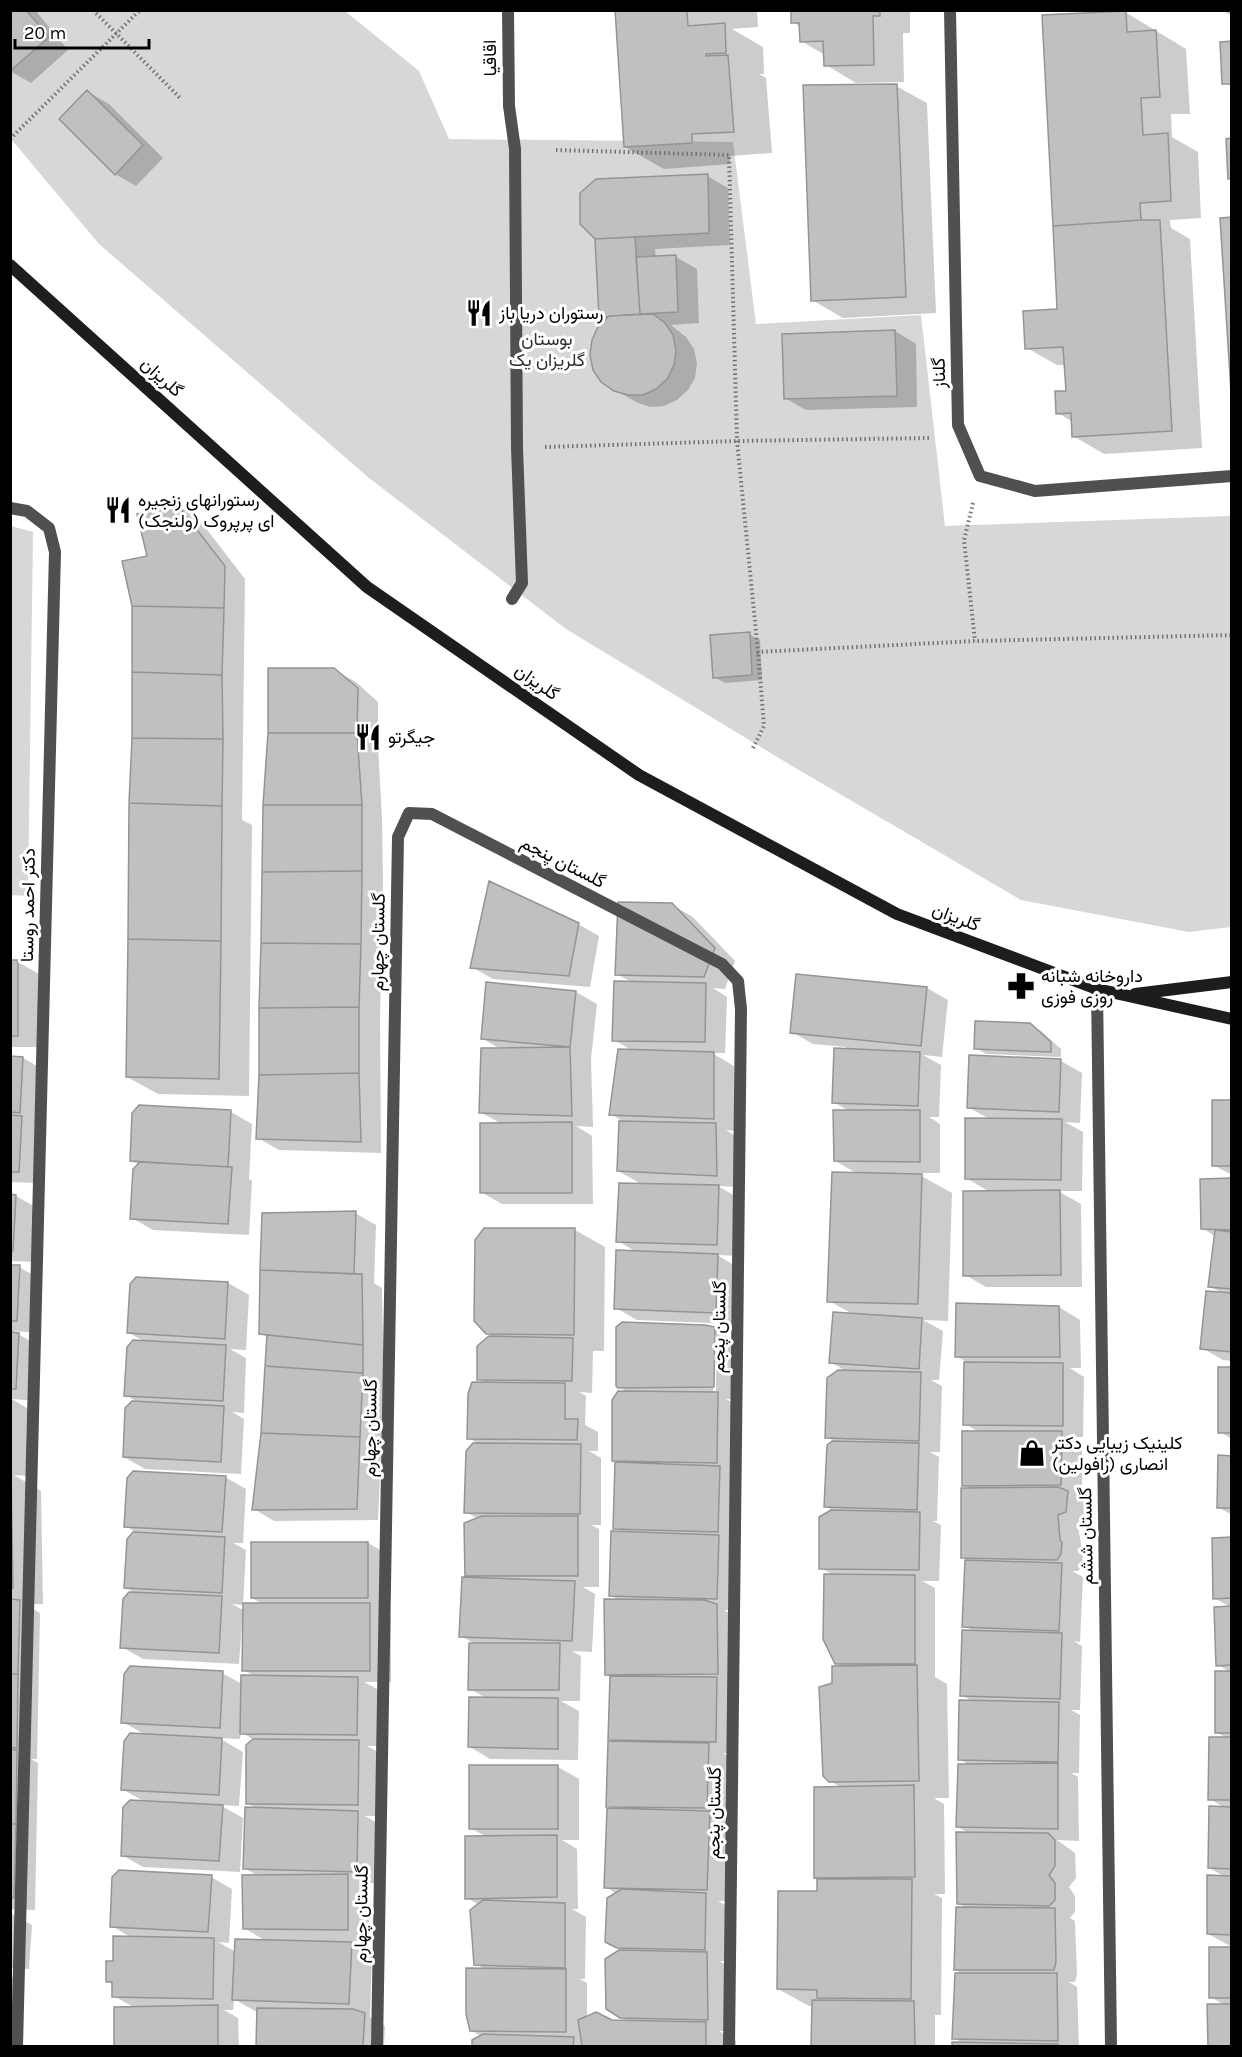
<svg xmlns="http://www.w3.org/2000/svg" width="1242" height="2057" font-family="Karla,Vazirmatn,sans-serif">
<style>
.green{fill:#d7d7d7}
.shadow{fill:#0003;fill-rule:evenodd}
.building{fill:#c0c0c0;stroke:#949494;stroke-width:1.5}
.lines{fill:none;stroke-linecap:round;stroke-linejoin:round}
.path{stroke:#727272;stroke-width:4;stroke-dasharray:1.5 3;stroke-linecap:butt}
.street{stroke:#505050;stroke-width:12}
.secondary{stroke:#1d1d1d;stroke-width:12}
.labels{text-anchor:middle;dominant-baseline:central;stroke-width:6;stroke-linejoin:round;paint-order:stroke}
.street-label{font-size:18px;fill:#000;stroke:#fff}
.poi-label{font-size:18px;fill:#000;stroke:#fff;text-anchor:start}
.park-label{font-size:18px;fill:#2e2e2e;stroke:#fff}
</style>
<rect width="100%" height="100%" fill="#fff"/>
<!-- green -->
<path class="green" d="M10,11H345L419,71L449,139L733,142L756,324L921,315L945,526L1231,516V927L1189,932L1021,900L787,763L566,629L369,478L99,244L11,139Z
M11,526L33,532L28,896L10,895Z"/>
<!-- shadow -->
<path class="shadow" d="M10,10H35L68,50L31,83L10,71Z
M617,10H757L758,27L732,29L763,47L764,74H759L766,78L772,153L730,156V164L664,169L625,147Z
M792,10H910V33H903L904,82L856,83L826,65L825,55L801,41V27L793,22Z
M1221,10H1232V16Z
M1125,12L1186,49L1190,114H1171L1172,137L1198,152L1201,218L1170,220L1171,228L1190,239L1202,448L1104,454L1073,436V422L1058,413L1067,393L1065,365H1057L1027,348L1059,310Z
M896,86L927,103L936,313L843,318L812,300Z
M88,92L109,104L163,158L136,186L115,174Z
M707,176L728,188L730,245L655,249L656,258L676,257L697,269L699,323L671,325L686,337L694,349L697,363L695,378L688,390L677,400L664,406L650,407L636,402L615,390L608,320L600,316L597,238Z
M895,331L916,344L917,407L806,410L785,398Z
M177,505L198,518L245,579L242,820L252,825L249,1096L158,1094L127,1077L134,606L149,557Z
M749,634L760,640L762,680L725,683L714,677Z
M334,670L356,682L378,702V746L382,818L383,883L380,1020L381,1153L279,1150L258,1138Z
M672,905L693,917L735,961L725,989L713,988L727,997L725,1053H712L734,1066V1131L726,1130L737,1137L738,1187L718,1186L740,1199L738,1256L717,1255L739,1268L736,1324L637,1320L616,1308L638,1253L618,1241L643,1185L618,1171L625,1123L611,1114L633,1051L614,1040L633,983L617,974Z
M578,924L599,936L590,987L493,979L472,967Z
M10,962H18L39,974L38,1047H10Z
M927,988L948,1000L942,1057L923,1055L941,1065L939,1117H929L940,1124V1173H916L952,1193L948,1321L923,1320L943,1331L939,1380H931L942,1386L940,1452H930L939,1457L937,1521H933L941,1525L939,1581H922L935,1588V1677L947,1684L949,1798H934L944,1804L945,1894H934L942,1898L941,2015H935V2046H813V2006H809L778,1989L819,1893V1879L816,1877L842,1788L830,1781L833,1684L844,1668L836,1663L834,1575L820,1568L833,1511L825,1506L834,1441L827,1437L847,1372L831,1362L853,1314L829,1301L858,1174L835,1161L851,1112L833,1102L846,1047L813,1044L792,1032Z
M576,992L597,1004L591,1059L593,1127L576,1126L592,1136L593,1204H502L481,1192L502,1124L480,1112L500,1049L482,1038Z
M1030,1025L1041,1031L1061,1049V1057L986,1054L976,1048Z
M10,1058H23L44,1070L41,1124H33L42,1129L39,1183L10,1182Z
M1061,1061L1082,1073L1080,1123L1065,1122L1083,1132L1082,1191H1058L1081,1204L1082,1287H986L965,1275L990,1192L966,1178L991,1120L968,1107Z
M1232,1101V1175L1213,1165Z
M231,1112L252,1124L249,1179L252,1181L249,1235L153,1230L132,1218L139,1165L131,1160Z
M1232,1180V1361L1223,1360L1202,1348L1224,1294L1209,1286L1215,1236L1202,1228Z
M10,1196H16L37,1208L34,1262L10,1261Z
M355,1213L376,1225L374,1283L382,1288L384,1386L378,1520L274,1521L254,1509L262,1433L269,1338L261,1333Z
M575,1230L605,1247L604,1351H593L592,1393L579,1392L586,1396L585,1425L598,1432V1451H589L601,1458V1525H591L599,1529V1587H583L595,1594L592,1652L572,1651L581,1656L580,1701H561L579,1711L578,1760L490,1759L470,1747L486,1698L470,1689L475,1644L461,1636L466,1578V1524L478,1519L466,1512L480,1445L469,1438L487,1384L479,1379L495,1337L487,1333Z
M10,1266L19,1267L40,1279L38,1333L13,1331L39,1346L36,1401L12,1399L30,1410L28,1476L14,1475L41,1491L43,1604H25L40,1613L37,1759H31L38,1763L35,1910L10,1909Z
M228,1283L249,1295L246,1350L230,1349L246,1358L244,1413L232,1412L244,1419L241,1474L145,1469L124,1457L139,1403L126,1395L145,1342L128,1332Z
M1059,1307L1080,1320L1081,1368H1070L1084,1377L1083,1437H1069L1082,1444V1496H1075L1088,1504L1086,1524L1078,1527L1083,1555L1082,1566L1078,1571H1072L1083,1577L1080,1642L1074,1641L1082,1646L1080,1710H1071L1080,1715L1079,1773H1071L1078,1777L1079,1841L1057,1840L1075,1853L1076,1878L1069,1887L1075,1896V1912L1070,1918L1075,1921L1077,1975L1075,1982H1069L1077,1987L1079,2046H954V2043H963L953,2038L963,1974L955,1970L967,1908L958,1904L970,1834L958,1827L969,1765L960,1759L973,1702L962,1695L975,1632L964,1626L967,1560L962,1557L971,1489L963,1485L979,1432L965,1424V1361L956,1356Z
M714,1328L735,1341V1399H726L738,1406V1610H724L738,1618L736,1753H723L729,1757L728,1819H722L730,1824L728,1901H718L727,1906L726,1961H720L727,1966L728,2031H719L736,2041V2046H473L474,2041L482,2037L471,2030L486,1970L476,1964L479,1905L467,1898L487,1837L470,1828L471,1766L558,1767L579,1779V1840H562L577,1849L578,1909H572L586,1917L585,1979H580L587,1983V2018L630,2022L620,2017L625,1952L607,1941L617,1894L606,1887L615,1810L608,1806L611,1677L606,1674L620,1601L610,1595L623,1533L615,1528L617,1463L613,1461L628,1392L619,1387ZM713,1335H716V1395H713Z
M1232,1368V1439L1220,1432Z
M1232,1457V1515L1218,1507Z
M225,1477L246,1489L243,1543H233L246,1550L243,1605L232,1604L245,1611L264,1605L252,1598L368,1543L389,1555V1610H379L391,1617V1682H364L379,1690L378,1746H367L380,1753L379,1816H365L379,1824L377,1883H360L369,1888V1941H346L372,1956L370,2017L385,2026L384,2046H257L259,2012L255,2011L234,1999L233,2010H224L238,2018L239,2046H116L115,2008H135L114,1996V1985L107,1981L114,1963L132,1938L112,1926L211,1877L232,1889L229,1943L218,1942L236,1952L266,1941L244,1928L258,1876L244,1868L257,1809L247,1803L254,1740L241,1732L240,1739L219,1738L243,1752L239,1806L220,1805L243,1818L240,1872L143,1867L122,1855L145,1802L122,1789L147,1736L123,1722L222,1673L242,1684L256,1677L244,1670V1622H242L239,1664L143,1659L122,1647L136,1594L125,1587L128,1540L135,1532L126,1526Z
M1232,1539V1608L1214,1598Z
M1232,1608V1947L1208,1934L1226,1877L1209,1868L1225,1808L1210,1799L1227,1738L1216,1732L1230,1672L1218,1665Z
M10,1913L32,1925L29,1969L10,1968Z
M1232,1948V2046H1209V2006H1226L1211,1997Z
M10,1976L24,1984V2010H10Z"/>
<!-- building -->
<path class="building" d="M10,10H26L49,37L10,71Z
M615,10H687L688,26L725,23L726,53L706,54V56L728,55L734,132L692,134V143L624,147Z
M791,10H880V16H873L874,65L824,66L823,41L800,42L799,23H791Z
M1126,11L1127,32L1156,30L1160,97L1141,98L1143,135L1168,133L1171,201L1140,203L1141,220L1053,226L1042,15Z
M1232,41V84H1222L1220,42Z
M897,84L906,297L811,301L803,85Z
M87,90L143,145L115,175L59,119Z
M1232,138V178L1228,179L1226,139Z
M708,174L709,233L595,239L580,224V193L596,179Z
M1232,217V408L1220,218Z
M1141,220H1160L1172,431L1072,437L1071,413L1056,414L1055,391H1066L1063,347L1025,349L1023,311L1057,309L1053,226Z
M635,237L640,314L599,317L595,239Z
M676,255L678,312L640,314L636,257Z
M653,314L665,323L673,335L676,350L674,365L667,379L656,389L643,395H628L614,391L601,382L593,370L590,355L592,340L598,327L609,316Z
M895,330L897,396L784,399L782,334Z
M177,504L225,566L224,608L132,606L122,561L147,556L137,514Z
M132,606L224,608L222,675L132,672Z
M750,632L752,675L713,678L710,635Z
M268,668H334L358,688L357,733H268Z
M132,672L222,675L223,739L132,738Z
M268,733H357L362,805H263Z
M132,738L223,739L222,806L129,803Z
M129,803L222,806L221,941L128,939Z
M263,805H362V871L262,872Z
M362,871L361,944L261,943L262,872Z
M489,881L579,923L569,976L470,968Z
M618,902L672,903L715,948L704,977L615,975Z
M128,939L221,941L219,1079L126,1077Z
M261,943L361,944L359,1007L259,1008Z
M10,960H18V1036H10Z
M796,974L927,987L921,1046L790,1033Z
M614,981L706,983L705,1042L612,1041Z
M486,982L576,991L570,1047L481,1039Z
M359,1007V1073L259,1075V1008Z
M975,1021L1030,1023L1051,1042V1052L974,1049Z
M570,1047L572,1116L479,1113L481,1048Z
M834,1048L920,1052L918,1106L832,1103Z
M618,1049L714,1052V1119L609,1115Z
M969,1055L1061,1059L1059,1112L967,1108Z
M10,1056L23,1057L20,1113L10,1112Z
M359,1073L361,1142L256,1139L259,1075Z
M1212,1100H1232V1166H1212Z
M139,1105L231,1110L228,1167L130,1161L132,1113Z
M833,1110H920V1162L834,1161Z
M10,1115L22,1116L19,1172H10Z
M965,1118L1062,1119L1061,1180L965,1179Z
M619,1121L716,1123L717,1176L617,1171Z
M572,1122V1193H480V1123Z
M140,1162L232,1167L228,1224L130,1219L133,1169Z
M832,1172L922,1174L918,1304L827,1302Z
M1232,1178V1230L1201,1229L1200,1179Z
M619,1183L719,1185L717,1245L616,1242Z
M1060,1190L1061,1275L963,1276V1191Z
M10,1194L16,1195L13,1251H10Z
M356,1211L354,1274L260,1270L262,1213Z
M484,1228H575L574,1335L486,1334L474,1321L475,1240Z
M1215,1230L1232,1232V1289L1208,1287Z
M616,1250L718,1254L716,1313L614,1309Z
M10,1265H20L17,1321H10Z
M260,1270L362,1274L363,1345L259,1334Z
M136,1277L228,1282L225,1339L127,1333L130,1284Z
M1206,1291L1232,1293V1352L1200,1349Z
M956,1303L1059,1306L1060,1357H955Z
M833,1312L922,1318L919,1369L829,1363Z
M622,1322L705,1325L715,1327L714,1387L618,1388L616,1386V1327Z
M10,1332L19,1333L16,1389H10Z
M267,1335L363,1345V1373L265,1366Z
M489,1336L573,1338L572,1381L477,1380V1346Z
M133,1340L226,1345L223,1401L124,1396L127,1347Z
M964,1362L1063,1363V1426L963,1425Z
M265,1366L363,1373L360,1437L261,1433Z
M1218,1367H1232V1433H1218Z
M838,1370L921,1372L919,1441L825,1438L827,1378Z
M472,1382L565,1383V1419H578L577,1440L467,1439L468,1394Z
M618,1391L718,1392L717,1463L612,1461V1400Z
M132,1401L224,1406L221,1462L123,1457L125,1408Z
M962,1431H1062L1061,1485L962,1486Z
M261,1433L360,1437L357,1509L252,1510Z
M832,1441L919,1443L917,1510L824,1507L827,1445Z
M473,1443L581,1444L580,1514L464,1513L466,1451Z
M1218,1455L1232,1456V1508H1217Z
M615,1462L720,1466L718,1532L613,1529Z
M133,1471L226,1476L222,1532L124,1527L127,1478Z
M10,1472H11L13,1588H10Z
M1058,1487L1068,1491L1066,1512L1058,1515L1060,1540L1062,1542L1061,1554L1057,1560L961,1558V1488Z
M831,1510L920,1512L919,1570L819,1569V1517Z
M482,1516H578V1576H465L464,1523Z
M611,1531L719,1535L717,1599L609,1596Z
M133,1532L225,1537L222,1593L124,1588L127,1539Z
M1232,1537V1598L1213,1599L1212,1538Z
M251,1542H368V1598H251Z
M965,1560L1062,1563L1059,1631L962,1627Z
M824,1574L915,1575V1664H835L823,1639Z
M462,1577L575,1581L572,1641L459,1637Z
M129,1592L222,1596L219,1653L120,1648L123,1599Z
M10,1599L20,1600L18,1674H10Z
M604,1599L704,1600L717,1604L718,1674L605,1675Z
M243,1603H370V1671H242Z
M1232,1606V1665L1216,1666L1214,1607Z
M962,1630L1062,1633L1060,1699L960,1696Z
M469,1643H560L559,1690H468Z
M917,1665L919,1781L829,1782L823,1776L819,1687L832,1683V1666Z
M130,1666L223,1671L220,1728L121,1723L124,1674Z
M1215,1671H1232V1733H1215Z
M10,1674H18L17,1748H10Z
M241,1675L358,1677L357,1735L240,1734Z
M610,1676L717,1677L716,1742L608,1740Z
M469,1697L558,1698V1749L468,1747Z
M959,1700L1059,1702L1058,1762L958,1760Z
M130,1733L222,1738L219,1795L121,1790L124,1741Z
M1209,1737H1232V1800H1208Z
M253,1739L359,1740L358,1805L246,1804V1745Z
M608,1741L709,1743L707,1808L606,1807Z
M10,1750H17L16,1824H10Z
M1058,1763V1829L956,1827L958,1764Z
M469,1765H558V1829H469Z
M914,1785L915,1877L814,1878V1787Z
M130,1800L223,1805L219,1861L121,1856L123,1807Z
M1209,1806L1232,1807V1869L1208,1868Z
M245,1807L358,1811L357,1872L243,1869Z
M607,1808L710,1811L707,1890L604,1888Z
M10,1824H16L14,1898H10Z
M956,1832L1048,1833L1055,1840V1866L1049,1875L1055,1883V1900L1049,1906L957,1904Z
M557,1835V1897L465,1899V1836Z
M119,1870L212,1875L208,1932L110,1927L112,1877Z
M348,1874V1930L243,1929L242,1875Z
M1207,1875L1232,1876V1935L1207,1934Z
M817,1879H912L911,1999L817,1998V1990L777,1989L778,1891H817Z
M622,1889L706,1893L705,1950L617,1948L605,1942L607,1898Z
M483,1900L565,1903V1968L474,1965L470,1910Z
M956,1907L1055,1908L1056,1962L1054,1970H954Z
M113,1936L214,1938L213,1999L112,1997V1982H106V1961H113Z
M235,1939L352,1942L349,2004L232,2000Z
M1209,1947H1232V1998H1209Z
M619,1950L707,1952L708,2020L620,2018L606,2009L605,1959Z
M466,1968L566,1969V2032L470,2031L466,2014Z
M955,1973H1057L1058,2041L952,2039Z
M812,2000L914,2001L915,2046H811Z
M1207,2004H1232V2046H1208Z
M218,2005V2046H114V2007Z
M257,2008L353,2009L365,2013L363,2046H256Z
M596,2012L612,2020L706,2022V2046H582L578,2020Z
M483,2034L574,2037L573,2046H472V2040Z
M952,2042L1058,2044V2046H952Z"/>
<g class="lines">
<!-- path -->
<path class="path" d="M93,10L180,98
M10,139L140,10
M556,150L729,155L737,441L758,652L975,641L1232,635
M545,447L737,441L929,438
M973,503L964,540L975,641
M753,748L764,726L758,652"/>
<!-- street -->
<path class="street" d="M508,10L509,106L515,149L517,448L522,583L512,599
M950,10L958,425L980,476L1035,491L1232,476
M10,508L27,511L49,528L55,552L17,2046
M1097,989L1111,2046
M377,2046L398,837L409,813L432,814L722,964L738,981L741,1009L729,2046"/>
<!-- secondary -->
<path class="secondary" d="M10,265L367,587L639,775L897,914L1097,989L1232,1019
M1135,994L1232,982"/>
</g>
<!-- icons -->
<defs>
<symbol id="restaurant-bare" viewBox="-9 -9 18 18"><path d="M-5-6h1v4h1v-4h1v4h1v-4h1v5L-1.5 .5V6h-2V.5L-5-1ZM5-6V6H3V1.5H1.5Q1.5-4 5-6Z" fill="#000" stroke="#fff" stroke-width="2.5" paint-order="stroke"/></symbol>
<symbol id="pharmacy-bare" viewBox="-9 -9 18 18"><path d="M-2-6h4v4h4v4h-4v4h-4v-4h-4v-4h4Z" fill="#000" stroke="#fff" stroke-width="2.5" paint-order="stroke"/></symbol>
<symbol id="shop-bare" viewBox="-9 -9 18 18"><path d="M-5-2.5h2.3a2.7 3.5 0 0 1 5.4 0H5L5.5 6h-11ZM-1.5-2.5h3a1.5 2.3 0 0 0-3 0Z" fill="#000" stroke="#fff" stroke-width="2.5" paint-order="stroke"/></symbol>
</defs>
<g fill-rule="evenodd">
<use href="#restaurant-bare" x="460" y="294" width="38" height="38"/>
<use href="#restaurant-bare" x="99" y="491" width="38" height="38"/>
<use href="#restaurant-bare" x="349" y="718" width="38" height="38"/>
<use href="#pharmacy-bare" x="1002" y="967" width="38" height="38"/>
<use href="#shop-bare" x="1013" y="1434" width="38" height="38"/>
</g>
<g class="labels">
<!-- street labels -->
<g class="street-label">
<text transform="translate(490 58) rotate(-91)">اقاقیا</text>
<text transform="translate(939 373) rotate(-91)">گلناز</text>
<text transform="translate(162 377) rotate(42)">گلریزان</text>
<text transform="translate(537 682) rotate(35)">گلریزان</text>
<text transform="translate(563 862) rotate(27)">گلستان پنجم</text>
<text transform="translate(28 905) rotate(-89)">دکتر احمد روستا</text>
<text transform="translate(956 917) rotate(21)">گلریزان</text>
<text transform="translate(378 942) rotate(-89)">گلستان چهارم</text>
<text transform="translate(719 1327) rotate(-89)">گلستان پنجم</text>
<text transform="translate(370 1428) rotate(-89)">گلستان چهارم</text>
<text transform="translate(1086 1536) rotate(-91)">گلستان ششم</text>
<text transform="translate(714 1813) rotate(-89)">گلستان پنجم</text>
<text transform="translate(361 1914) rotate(-89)">گلستان چهارم</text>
</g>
<!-- poi labels -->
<g class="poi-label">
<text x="499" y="313">رستوران دریا باز</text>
<text x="138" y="500">رستورانهای زنجیره<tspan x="138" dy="21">ای پرپروک (ولنجک)</tspan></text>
<text x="388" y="737">جیگرتو</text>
<text x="1041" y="976">داروخانه شبانه<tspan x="1041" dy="21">روزی فوزی</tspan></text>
<text x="1052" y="1443">کلینیک زیبایی دکتر<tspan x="1052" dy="21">انصاری (رافولین)</tspan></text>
</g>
<!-- park labels -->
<g class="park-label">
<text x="547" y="339">بوستان<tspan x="547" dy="21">گلریزان یک</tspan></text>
</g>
</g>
<!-- border -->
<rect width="1242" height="2057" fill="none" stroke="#000000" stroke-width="24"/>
<!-- scale -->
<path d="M15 39v9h134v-9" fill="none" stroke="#000000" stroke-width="3"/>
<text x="24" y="39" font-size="18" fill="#000000" stroke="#ffffff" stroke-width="4.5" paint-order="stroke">20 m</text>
</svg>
